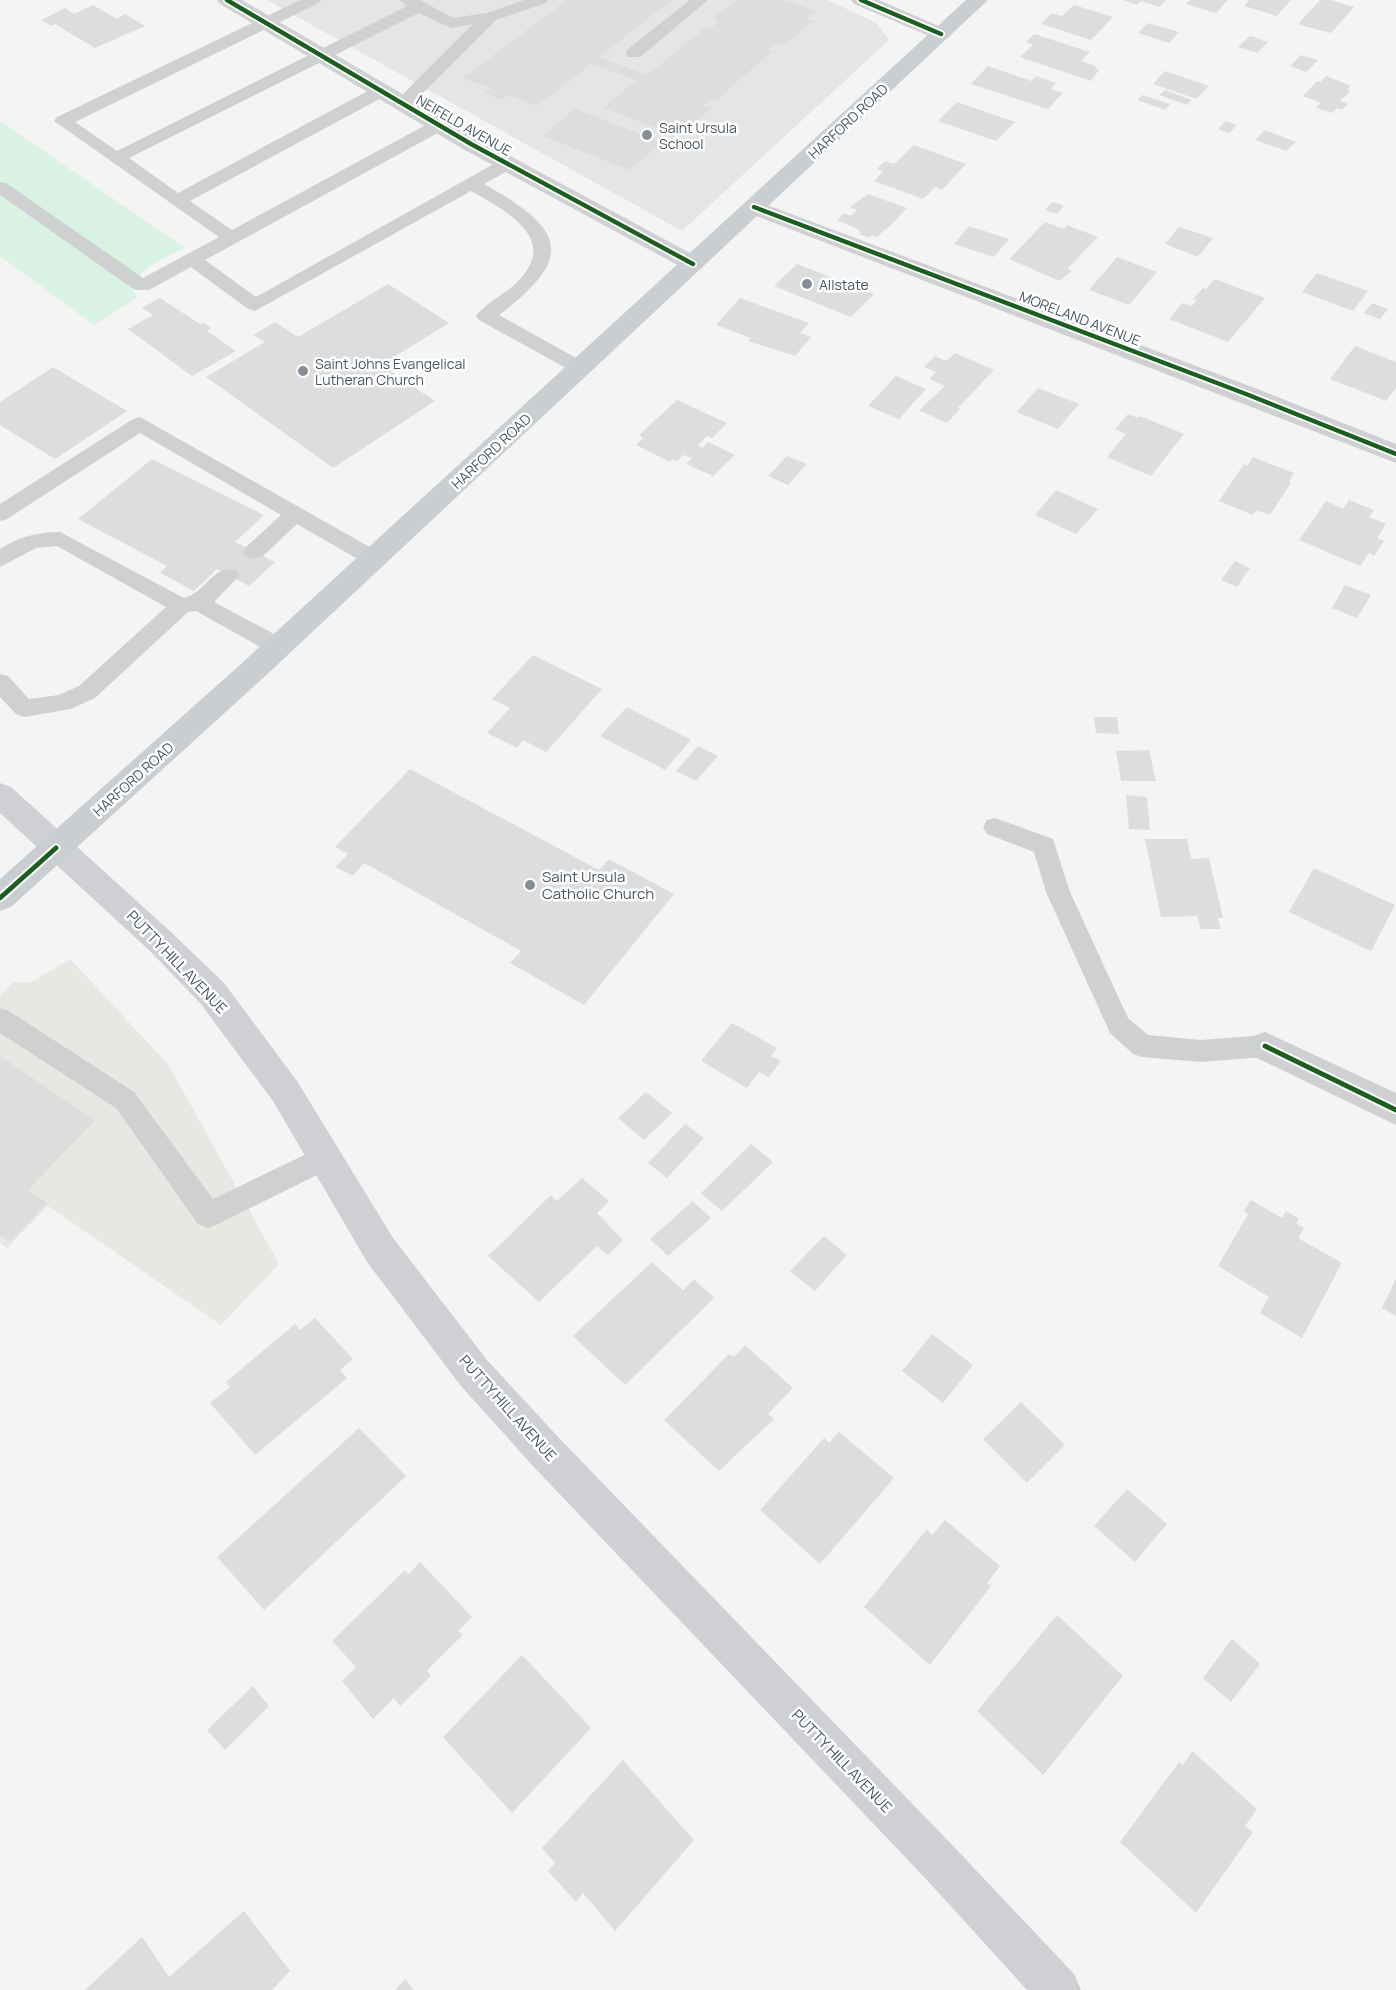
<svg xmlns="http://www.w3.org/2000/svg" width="1396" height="1990" font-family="Manrope,sans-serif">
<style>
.commercial{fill:#e8e7e3}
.education{fill:#e6e5e6}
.green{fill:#d9f2e3}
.building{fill:#ddddde}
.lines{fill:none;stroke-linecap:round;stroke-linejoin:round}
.service{fill:#ced0d2;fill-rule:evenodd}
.minor{fill:#ced0d2;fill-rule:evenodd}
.secondary{fill:#ced0d4;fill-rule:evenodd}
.primary{fill:#caced1;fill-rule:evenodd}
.cycleway-far1-casing{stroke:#fff;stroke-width:8}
.cycleway-casing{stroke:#fff;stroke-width:9}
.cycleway-far1{stroke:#1b5e20;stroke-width:4.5}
.cycleway{stroke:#1b5e20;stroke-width:5}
.poi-dot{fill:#868d94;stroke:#fff;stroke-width:2}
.labels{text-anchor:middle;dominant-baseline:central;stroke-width:5;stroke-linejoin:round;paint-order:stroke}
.far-street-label{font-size:14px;fill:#4a5661;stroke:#fff}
.far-poi-label{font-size:14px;fill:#4a5661;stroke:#fff;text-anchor:start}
.poi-label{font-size:15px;fill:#4a5661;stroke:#fff;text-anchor:start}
.street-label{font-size:15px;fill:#4a5661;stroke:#fff}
</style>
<rect width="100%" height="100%" fill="#f4f4f4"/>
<!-- commercial -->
<path class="commercial" d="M70,959L168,1064L279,1264L221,1325L48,1206L7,1248L0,1243V995L14,982H31Z"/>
<!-- education -->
<path class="education" d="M267,0H827L875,22L889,40L682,231Z"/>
<!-- green -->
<path class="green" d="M0,121L185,248C163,259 141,265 132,290L137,298L94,325L0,256Z"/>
<!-- building -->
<path class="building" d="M567,0H672L599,57L647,75L705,28L710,29L718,22L712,19L736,0H784L816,11L807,19L813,21L785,45L777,42L769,49L773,51L716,100L711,99L703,105L711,108L679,136L603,108L636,80L591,64L537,106L508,95L502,100L484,93L491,88L463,78Z
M1123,0H1166L1159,7L1141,1L1137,5Z
M1190,0H1228L1216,13L1186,4Z
M1249,0H1291L1277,16L1244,6Z
M1320,0H1331L1354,7L1331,33L1300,25L1301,24L1299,23Z
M93,5L117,19L125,14L145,26L95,48L55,24L51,26L41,20L65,8L74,14Z
M1074,5L1113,17L1091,40L1041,24L1052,13L1062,16Z
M1148,23L1179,32L1169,43L1138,33Z
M1034,34L1090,52L1081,61L1096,66L1095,68L1099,70L1091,81L1020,57L1033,45L1026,42Z
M1250,36L1268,42L1257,53L1238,47Z
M1301,55L1318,60L1306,72L1290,66Z
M988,66L1031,81L1036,76L1056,83L1051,89L1063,93L1048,109L971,84Z
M1165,71L1209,86L1196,99L1153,84Z
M1326,76L1351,86L1347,90L1350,91L1340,101L1348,104L1342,110L1337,108L1332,113L1316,108L1321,103L1303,96L1317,81L1320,82Z
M1165,90L1192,100L1187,105L1159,95Z
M1142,95L1170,104L1165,110L1137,100Z
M957,102L1015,122L996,141L938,121Z
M575,109L662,142L630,170L542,136Z
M1226,121L1237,125L1229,133L1218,129Z
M1265,130L1296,142L1286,151L1255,140Z
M914,145L966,164L942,190L935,187L923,199L874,181L883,172L877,169L885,161L894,164Z
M868,194L907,208L887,229H885L877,237L872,235L869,238L859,234L861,232L857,230L858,229L837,220L844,213L850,216L857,210L850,207Z
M1053,202L1064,206L1057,214L1045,210Z
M1045,222L1064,229L1067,225L1098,237L1067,269L1072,271L1059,281L1009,259Z
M969,226L1009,239L994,257L954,244Z
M1179,227L1213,238L1198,257L1165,244Z
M1117,257L1157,272L1129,305L1089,290Z
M797,264L874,294L851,317L774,286Z
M1317,273L1368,291L1353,311L1302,292Z
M1215,279L1265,298L1228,342L1169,319L1182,303L1192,306L1197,300L1193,299L1203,288L1206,289Z
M388,284L449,323L381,365L435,401L333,468L206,377L265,342L253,335L275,322L298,337Z
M160,298L200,324L203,323L211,328L207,331L236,351L192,376L128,329L153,315L142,308Z
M740,298L809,323L800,333L811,337L795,356L748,341L751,338L716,325Z
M1372,303L1388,309L1380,319L1364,313Z
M1355,346L1396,362V388L1386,401L1330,379Z
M955,353L994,370L958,408L960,409L947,423L919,410L945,386L929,379L936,372L924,367L935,356L946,361Z
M53,367L127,411L55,459L0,425V402Z
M896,376L926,389L899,419L868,406Z
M1038,388L1079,404L1058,429L1017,412Z
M677,400L727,423L712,438L707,436L698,445L703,448L708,442L735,455L713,476L686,464L692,458L683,455L677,461L673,459L670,462L636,445L643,438L639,435Z
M1128,414L1138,418L1140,416L1184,434L1151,476L1107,457L1126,434L1115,429Z
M787,456L807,464L788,485L768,476Z
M1253,457L1294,473L1289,482L1291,483L1270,515L1256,510L1253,515L1219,501L1244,464L1247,466Z
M152,459L264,515L235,542L275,562L249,586L217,569L194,591L160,573L167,566L78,519Z
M1056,490L1098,509L1076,534L1035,515Z
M1349,500L1374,510L1369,517L1386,524L1377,538L1384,541L1374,556L1369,553L1360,566L1299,540L1326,501L1343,509Z
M1235,561L1250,568L1237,587L1221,580Z
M1345,585L1371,595L1357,618L1332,608Z
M533,655L602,689L546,752L523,740L517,748L487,733L510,708L492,699Z
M627,707L691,740L665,770L600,736Z
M1094,717H1117L1119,734L1096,733Z
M698,746L718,756L696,781L676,771Z
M1149,750L1156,781H1121L1116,751Z
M410,769L599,870L609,859L674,894L584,1005L510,963L521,951L364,863L353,876L335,867L348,854L335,847Z
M1126,795L1147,797L1150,830L1129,829Z
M1145,839H1187L1191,859L1209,858L1223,918H1218L1221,929H1201L1197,916L1161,917Z
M1314,868L1395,905L1371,951L1289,912Z
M732,1023L777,1048L771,1056L781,1061L769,1077L759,1072L747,1088L701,1061Z
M0,1056L95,1120L28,1190L47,1203L10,1242L0,1235Z
M646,1092L672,1113L644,1140L618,1118Z
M685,1124L704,1138L667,1178L648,1163Z
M751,1144L773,1162L722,1211L701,1193Z
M582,1178L609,1201L597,1213L623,1240L608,1255L597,1246L539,1302L488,1256L551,1195L557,1201Z
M1251,1200L1282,1218L1286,1211L1299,1219L1296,1223L1304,1228L1298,1238L1342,1263L1302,1338L1260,1313L1269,1297L1218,1266L1248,1214L1244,1211Z
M693,1201L711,1218L668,1256L650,1239Z
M824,1236L847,1255L815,1291L790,1271Z
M652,1262L683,1290L694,1279L714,1298L625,1385L573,1336Z
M1396,1279V1316L1382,1308Z
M315,1318L353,1359L340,1370L347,1378L255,1455L210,1403L230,1387L226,1382L295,1324L300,1330Z
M932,1334L973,1365L943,1403L902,1371Z
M745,1345L793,1388L768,1414L774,1419L719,1471L664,1420L729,1354L734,1357Z
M1021,1402L1065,1445L1027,1483L983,1439Z
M359,1428L406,1476L264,1610L217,1557Z
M839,1432L894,1478L820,1564L760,1510L824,1438L829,1443Z
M1127,1489L1167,1524L1135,1562L1094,1526Z
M945,1520L1000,1566L987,1583L991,1586L930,1665L864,1607L927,1529L932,1535Z
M420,1562L472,1617L458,1631L463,1635L427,1670L431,1676L400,1706L394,1698L373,1719L342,1681L356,1667L332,1641L405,1570L408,1575Z
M1057,1615L1123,1676L1043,1775L977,1711Z
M1232,1639L1260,1664L1231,1702L1203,1678Z
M522,1655L591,1728L512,1813L443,1737Z
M253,1686L269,1706L225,1750L207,1730Z
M1192,1751L1257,1809L1245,1826L1253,1832L1196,1913L1120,1842L1179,1762L1183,1765Z
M623,1760L694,1840L615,1931L583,1893L576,1902L548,1871L555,1863L542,1848Z
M244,1911L290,1971L272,1990H85L142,1937L169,1977Z
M405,1979L414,1990H395Z"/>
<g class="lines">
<!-- service -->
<path class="service" d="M300,0H321L319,3L75,122L117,151L407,6L400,0H420L453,18L487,13L524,0H548L546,3L496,20L408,108H396L393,104L473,24L451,28L419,13L129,158L178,193L375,87H387L389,91L387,95L190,201L232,230L433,121H445L448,125L445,129L205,260L256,297L501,160H513L516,164L513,168L484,184C564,229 577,256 499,315L587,364L590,368L587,372L580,374L573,372L479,320L476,316C485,304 501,296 513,286C563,241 510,213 471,191L255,311L248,309L191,267L149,290H135L0,195V182L6,183L143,278L219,237L54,121L57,117Z
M690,0H708L640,57H628L626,53L628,49Z
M140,417L382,554L385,559L382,564L374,566L366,564L297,524L262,557L254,559L246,557L243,552L246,547L281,515L140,433L7,519L0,521V504L133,419Z
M60,532L184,598C204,594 214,563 237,570L240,575L214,602L287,641L290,647L287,653L279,655L271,653L196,611L188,612L95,698L71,709L24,717L16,714L0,697V674L8,676L29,699L59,695L79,686L166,607L57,546L36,548L0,567V549C19,537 37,532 60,532Z
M995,818L1053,839L1070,892L1128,1018L1148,1035L1201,1040L1265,1035L1274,1038L1278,1046L1274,1054L1265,1057L1201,1062L1142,1057L1133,1054L1110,1033L1046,892L1034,852L987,834L983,827L987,820Z
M0,1008L9,1011L134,1092L213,1199L325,1145L335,1148L339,1157L335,1166L218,1224L208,1228L198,1224L116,1108L0,1033Z"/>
<!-- minor -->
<path class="minor" d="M217,0H242L479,139L701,259L705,264L701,269L693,271L685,269L463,149L220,4Z
M851,0H879L948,30L952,34L948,38L941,40L934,38L854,4Z
M754,200L1255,388L1396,444V463L746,212L742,207L746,202Z
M1265,1032L1396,1093V1125L1253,1056L1248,1046L1253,1036Z"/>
<!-- secondary -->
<path class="secondary" d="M0,783L11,787L172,933L224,983L297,1081L393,1238L487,1360L560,1439L956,1849L1074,1974L1081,1990H1027L926,1879L532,1465L461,1386L367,1262L273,1101L200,1003L150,951L0,813Z"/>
<!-- primary -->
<path class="primary" d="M966,0H988L261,680L11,907L0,911V879L241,664Z"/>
<defs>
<path id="cycleway-far1" d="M227,0L471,144L693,264
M861,0L941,34
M754,207L1246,394L1396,454"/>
<path id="cycleway" d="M0,898L56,848
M1265,1046L1396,1110"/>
</defs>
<!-- cycleway-far1 casing -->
<use href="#cycleway-far1" class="cycleway-far1-casing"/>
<!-- cycleway casing -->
<use href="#cycleway" class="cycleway-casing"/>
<!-- cycleway-far1 -->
<use href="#cycleway-far1" class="cycleway-far1"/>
<!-- cycleway -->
<use href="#cycleway" class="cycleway"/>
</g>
<!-- markers -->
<g class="poi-dot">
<circle cx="647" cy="135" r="6"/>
<circle cx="807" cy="284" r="6"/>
<circle cx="303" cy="371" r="6"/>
<circle cx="530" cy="885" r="6"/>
</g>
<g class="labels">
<!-- far-street labels -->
<g class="far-street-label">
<text transform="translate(848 121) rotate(-43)">HARFORD ROAD</text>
<text transform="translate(464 125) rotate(30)">NEIFELD AVENUE</text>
<text transform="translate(1080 318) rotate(21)">MORELAND AVENUE</text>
<text transform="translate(491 451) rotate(-43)">HARFORD ROAD</text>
<text transform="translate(133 779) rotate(-42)">HARFORD ROAD</text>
</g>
<!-- far-poi labels -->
<g class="far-poi-label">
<text x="659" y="127">Saint Ursula<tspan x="659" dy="16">School</tspan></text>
<text x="819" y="284">Allstate</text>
<text x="315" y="363">Saint Johns Evangelical<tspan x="315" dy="16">Lutheran Church</tspan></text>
</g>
<!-- poi labels -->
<g class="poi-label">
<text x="542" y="876">Saint Ursula<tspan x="542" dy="17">Catholic Church</tspan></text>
</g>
<!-- street labels -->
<g class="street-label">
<text transform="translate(177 962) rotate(46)">PUTTY HILL AVENUE</text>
<text transform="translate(508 1408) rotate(48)">PUTTY HILL AVENUE</text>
<text transform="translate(842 1761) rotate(46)">PUTTY HILL AVENUE</text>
</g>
</g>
</svg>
